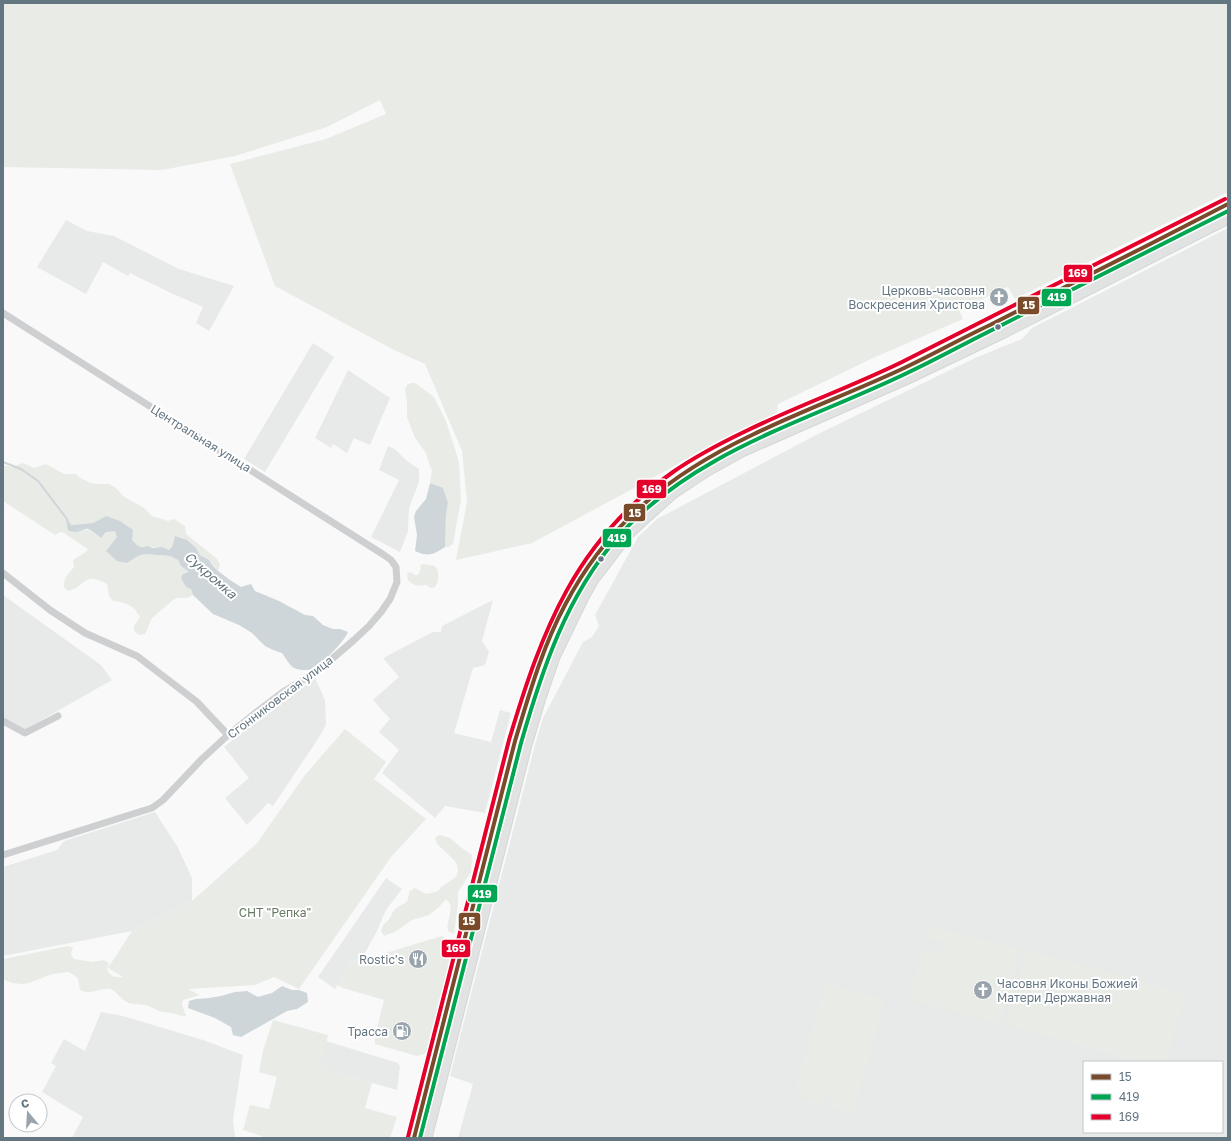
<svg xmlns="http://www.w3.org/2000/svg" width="1231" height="1141" font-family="'Golos Text',sans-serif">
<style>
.built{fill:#e8e9e9;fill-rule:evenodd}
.green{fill:#e8ebe6}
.water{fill:#ced6d9}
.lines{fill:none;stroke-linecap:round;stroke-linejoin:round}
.stream{stroke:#ced6d9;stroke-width:2}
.major-casing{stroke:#d5d6d7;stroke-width:11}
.minor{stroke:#cecfd0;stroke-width:7}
.major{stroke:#e1e2e2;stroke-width:9}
.bus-1-casing{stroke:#fff;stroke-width:7}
.bus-2-casing{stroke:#fff;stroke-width:7}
.bus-3-casing{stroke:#fff;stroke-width:7}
.bus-1{stroke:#7a4b2a;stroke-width:4}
.bus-2{stroke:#00a651;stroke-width:4}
.bus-3{stroke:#e4002b;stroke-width:4}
.bus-dot{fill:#657683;stroke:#fff;stroke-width:1.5}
.labels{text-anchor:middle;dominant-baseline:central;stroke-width:4;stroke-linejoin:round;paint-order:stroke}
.poi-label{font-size:12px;fill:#657683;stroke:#fff;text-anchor:end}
.street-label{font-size:12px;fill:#657683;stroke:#fff}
.park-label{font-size:12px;fill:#687a64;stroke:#fff}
.water-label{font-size:13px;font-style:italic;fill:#60757c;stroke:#fff}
.line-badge{stroke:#fff;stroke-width:1.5}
.badge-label{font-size:11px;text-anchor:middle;font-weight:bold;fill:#fff}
</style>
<rect width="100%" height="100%" fill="#f9f9f9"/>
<!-- built -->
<path class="built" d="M66,220L87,231L114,236L179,269L234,286L209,331L196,323L203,307L171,293L130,273L128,276L103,262L86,294L37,267Z
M1228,228V1138H458L473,1084L450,1076L535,745L543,718L583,642L592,637L599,626L595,615L638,537L657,519L816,435L975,358L1022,339L1032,328ZM1084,1062H1222V1132H1084Z
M313,343L334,357L265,472L244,459Z
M348,370L390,398L370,445L354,438L347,453L333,444L331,448L315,438Z
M388,446L395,449L407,461L419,469V482L409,508L408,531L400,552L371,537L399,480L379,470Z
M3,595L101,665L112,680L24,730L3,718Z
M493,600L482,641L489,652L485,665L473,668L454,733L491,742L500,710L511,713L485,813L445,806L435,818L382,773L399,750L379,732L390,719L373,700L399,677L383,658L433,632H441L442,626Z
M315,678L325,700L326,725L316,742L273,806L268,803L247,825L225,798L249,778L224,747L267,712Z
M155,812L177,846L192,878V901L132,931L3,956V867L57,850L64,841Z
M386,878L402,889L386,910L376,933L361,960L349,964L335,989L318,977Z
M101,1012L123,1016L203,1040L243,1055L233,1120L235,1137L236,1138H72L83,1117L42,1092L56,1066L51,1063L64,1039L85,1051Z
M326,1041L398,1063L400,1066L397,1090L320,1068Z"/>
<!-- green -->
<path class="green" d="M3,3H1228V192L1015,299L1008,287L959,310L963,319L873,358L778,404L777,413L768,420L707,447L662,473L532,543L456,560L467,502L462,451L425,364L394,350L275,286L230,164L326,139L386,114L380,100L327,127L235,156L162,170L3,167Z
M411,383H415L434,397L446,421L459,462L461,500L453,544L449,547H445L446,515L448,503L443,489L430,483L432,471L430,466L426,453L415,438L407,417V402L405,389L407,385Z
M23,463L34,468L46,464L64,474H76L80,478L91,483L97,484H109L115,487L123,496L144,508L152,516L168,521L174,519L185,526L186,534L217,559L220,564L218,571C215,568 213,564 210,561C207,558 203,557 200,554C189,543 191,541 175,536L172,547L169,550C159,546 148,548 138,546L106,516L93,523L71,525L67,520L76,531C88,527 91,531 101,538L106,532L115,530L127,563L138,556L144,554L170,556L178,560L181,566L189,572L191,589L193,595L187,598H178L173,600L152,618L145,634L139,635L134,631V626L140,617C134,605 125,602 113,601L109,596L107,584C83,571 88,585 68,591L64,587C64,576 68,575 74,567L73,561C78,555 83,556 88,549C82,545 77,542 71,538C66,535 67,533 60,532L55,535L3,501V465L12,467Z
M423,564L435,566C440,573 439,580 435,587L431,588L426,585C418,586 414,586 408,580L407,574L410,572L415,575H418L421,569L420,566Z
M345,729L386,762L374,779L426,819L391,857L299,989L274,977L255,985L188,989L200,995L183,1000L182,1005L186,1016C181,1016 177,1014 171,1013C167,1012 163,1013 159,1011C154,1009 150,1006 145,1005C139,1004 132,1005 127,1002C120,999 117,991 110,989C100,987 92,996 80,990L78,978L69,972L52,974L29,983L23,984L12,983L3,979V959L68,946L73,948L71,954L74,959L93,962L104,960L109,963L107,969C111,978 114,977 123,977L108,968L132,931L192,901L257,843L305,775Z
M439,835L450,838L463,849L472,855L471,872L458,892V903L454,934L448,931C445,919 457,909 446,899L439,907L429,915L412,920L395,932L384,936L381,931L383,925C390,920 389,919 393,912C395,907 402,905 407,902L410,891L415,888L426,894L431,893L438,891L441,887L446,884L456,877L458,871L457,865L454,860L437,844L435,838Z
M934,927L1019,948L1020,950L1001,1022L998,1023L913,1001L909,999V996L923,948L941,952L944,943L927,938L931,928Z
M442,936L454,943L429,1050L424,1054L417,1056L375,1044V1036L384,1000L343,988L337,985L349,964Z
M1027,950L1184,993L1186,996L1167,1060L1166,1062H1138L1007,1025L1006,1023L1026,951Z
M831,984L880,998L883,1001V1007L856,1105C850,1116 840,1111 831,1107L830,1105L832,1098L827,1097L825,1104L822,1105C811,1102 798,1101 795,1088L823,991L825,986Z
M273,1020L328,1035L321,1068L372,1083L365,1108L397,1117L390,1138H267L243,1130L250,1105L269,1109L277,1077L259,1072L263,1051Z"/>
<!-- water -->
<path class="water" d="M430,483L443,488L448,503L446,515L445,547C433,555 428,557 415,551L417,535L414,517L416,511L426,499Z
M106,516L120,521L133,530L132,540L138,546L143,547L147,546L153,548L162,547L169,550L172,547L175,536L187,540L196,548L200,555L209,560L213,566L218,571L230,580L241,587L251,584L255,591L279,601L305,615L313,616L323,625L333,629H340L348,632C345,641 321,665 312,669C307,671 298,670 294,668C289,665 286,658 282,653L273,650L265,646L252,633L239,625L213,614L193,595L191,589L186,587L181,578L183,574L189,572L181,566L178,560L170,556L144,554L138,556L127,563L117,561L106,551L117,537L115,531L106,532L101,538C96,534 89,528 83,528C77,529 76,531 69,530L67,519L71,525L93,523Z
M282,986L292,990H299L307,993L308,1002L297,1009L287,1011L241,1037L233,1035L231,1027L215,1018L188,1008L189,1001L196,999L209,998L221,996L235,992L247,991L258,997L272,993Z"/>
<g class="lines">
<!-- stream -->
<path class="stream" d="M3,462L21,469L38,481L67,519L69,530L76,531L85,528"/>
<defs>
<path id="major" d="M414,1138L515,741C536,669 560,593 612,535C637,507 668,480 702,461C765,424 835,400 902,369C938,351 974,332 1011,314C1083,278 1156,241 1228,204
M427,1138L527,745L541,698L555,657L583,599L593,581L629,534L644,520L673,494L706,472L742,452L908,379L1002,334L1228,219"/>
</defs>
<!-- major casing -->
<use href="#major" class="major-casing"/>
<!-- minor -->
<path class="minor" d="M3,313L384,555L391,560L396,567L397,582L390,599L381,612L369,626L354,640L318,671L283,692L258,711L228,735L202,759L163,800L152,808L139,812L3,855
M3,573L50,610L85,633L137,656L197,702L228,735
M3,721L25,733L58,716"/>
<!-- major -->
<use href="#major" class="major"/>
<defs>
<path id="bus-1" d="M414,1138L515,741C529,695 542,648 565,605C608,523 670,474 752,435C801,411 853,392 902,369C932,355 960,339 990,325C1069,285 1149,245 1228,204"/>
<path id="bus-2" d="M420,1138L521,743C542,670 566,597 617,538C692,452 805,422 905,374C933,361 960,346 988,332C1068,292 1148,252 1228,211"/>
<path id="bus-3" d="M408,1137L509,740C542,630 575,541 673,472C696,456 721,443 746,431C797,406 851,387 902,362C928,349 955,335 981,322C1063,281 1144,240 1225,199"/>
</defs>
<!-- bus-1 casing -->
<use href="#bus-1" class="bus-1-casing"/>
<!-- bus-2 casing -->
<use href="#bus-2" class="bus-2-casing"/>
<!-- bus-3 casing -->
<use href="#bus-3" class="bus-3-casing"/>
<!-- bus-1 -->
<use href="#bus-1" class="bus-1"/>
<!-- bus-2 -->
<use href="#bus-2" class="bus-2"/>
<!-- bus-3 -->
<use href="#bus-3" class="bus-3"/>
</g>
<!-- icons -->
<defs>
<symbol id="church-disc" viewBox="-11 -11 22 22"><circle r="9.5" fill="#99a4ac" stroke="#fff"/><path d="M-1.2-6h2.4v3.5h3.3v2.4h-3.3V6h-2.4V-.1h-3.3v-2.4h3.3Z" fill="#fff"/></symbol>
<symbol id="restaurant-disc" viewBox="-11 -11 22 22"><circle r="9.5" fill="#99a4ac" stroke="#fff"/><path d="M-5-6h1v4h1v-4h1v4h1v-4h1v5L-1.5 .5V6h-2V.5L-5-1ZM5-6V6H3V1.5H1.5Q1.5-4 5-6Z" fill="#fff"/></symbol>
<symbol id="fuel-disc" viewBox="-11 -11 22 22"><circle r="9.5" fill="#99a4ac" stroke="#fff"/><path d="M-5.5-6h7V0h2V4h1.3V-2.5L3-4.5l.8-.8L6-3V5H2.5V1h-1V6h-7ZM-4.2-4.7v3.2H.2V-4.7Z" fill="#fff"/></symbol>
</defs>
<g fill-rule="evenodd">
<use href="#church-disc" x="988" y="286" width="22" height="22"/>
<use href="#restaurant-disc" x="407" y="948" width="22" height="22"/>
<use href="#church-disc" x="972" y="979" width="22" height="22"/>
<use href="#fuel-disc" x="391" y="1020" width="22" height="22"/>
</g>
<!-- markers -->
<g class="bus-dot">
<circle cx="998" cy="327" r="3.5"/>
<circle cx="601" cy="559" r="3.5"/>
</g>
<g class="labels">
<!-- poi labels -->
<g class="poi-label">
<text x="985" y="290">Церковь-часовня<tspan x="985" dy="14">Воскресения Христова</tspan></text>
<text x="404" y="959">Rostic's</text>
<text x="997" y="983" text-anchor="start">Часовня Иконы Божией<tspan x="997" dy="14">Матери Державная</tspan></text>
<text x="388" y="1031">Трасса</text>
</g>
<!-- street labels -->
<g class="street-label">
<text transform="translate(201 438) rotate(32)">Центральная улица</text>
<text transform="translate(280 697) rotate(-37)">Сгонниковская улица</text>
</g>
<!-- park labels -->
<g class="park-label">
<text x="275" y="912">СНТ "Репка"</text>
</g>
<!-- water labels -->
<g class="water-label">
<text transform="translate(211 575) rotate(41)">Сукромка</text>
</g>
</g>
<g class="line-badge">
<rect x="1063" y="264" width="30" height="19" rx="4" fill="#e4002b"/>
<rect x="1041" y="288" width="31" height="19" rx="4" fill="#00a651"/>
<rect x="1017" y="296" width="23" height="19" rx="4" fill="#7a4b2a"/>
<rect x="636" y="479" width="31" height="20" rx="4" fill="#e4002b"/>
<rect x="623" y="503" width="23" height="19" rx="4" fill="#7a4b2a"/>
<rect x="602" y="528" width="30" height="20" rx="4" fill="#00a651"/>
<rect x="467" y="884" width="31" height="19" rx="4" fill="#00a651"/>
<rect x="458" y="912" width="23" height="19" rx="4" fill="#7a4b2a"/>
<rect x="441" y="939" width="30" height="19" rx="4" fill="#e4002b"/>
</g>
<g class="badge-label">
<text x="1078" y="277">169</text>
<text x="1057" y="301">419</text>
<text x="1029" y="309">15</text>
<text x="652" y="493">169</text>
<text x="635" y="517">15</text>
<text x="617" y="542">419</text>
<text x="482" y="898">419</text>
<text x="469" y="925">15</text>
<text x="456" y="952">169</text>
</g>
<!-- border -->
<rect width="1231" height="1141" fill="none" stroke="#657683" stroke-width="8"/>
<!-- legend -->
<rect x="1083" y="1061" width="140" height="72" fill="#ffffff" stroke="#c1c8cd"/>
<rect x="1091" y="1074" width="20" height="6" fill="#7a4b2a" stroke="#c1c8cd"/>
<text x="1119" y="1081" font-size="12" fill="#657683">15</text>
<rect x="1091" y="1094" width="20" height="6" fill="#00a651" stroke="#c1c8cd"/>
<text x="1119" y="1101" font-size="12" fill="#657683">419</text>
<rect x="1091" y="1114" width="20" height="6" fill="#e4002b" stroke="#c1c8cd"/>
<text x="1119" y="1121" font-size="12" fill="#657683">169</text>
<!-- north arrow -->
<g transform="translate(28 1113) rotate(342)"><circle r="19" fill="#ffffff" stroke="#c1c8cd"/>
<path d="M0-3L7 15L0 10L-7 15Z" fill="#99a4ac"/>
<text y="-6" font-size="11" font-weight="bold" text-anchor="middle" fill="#657683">С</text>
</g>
</svg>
